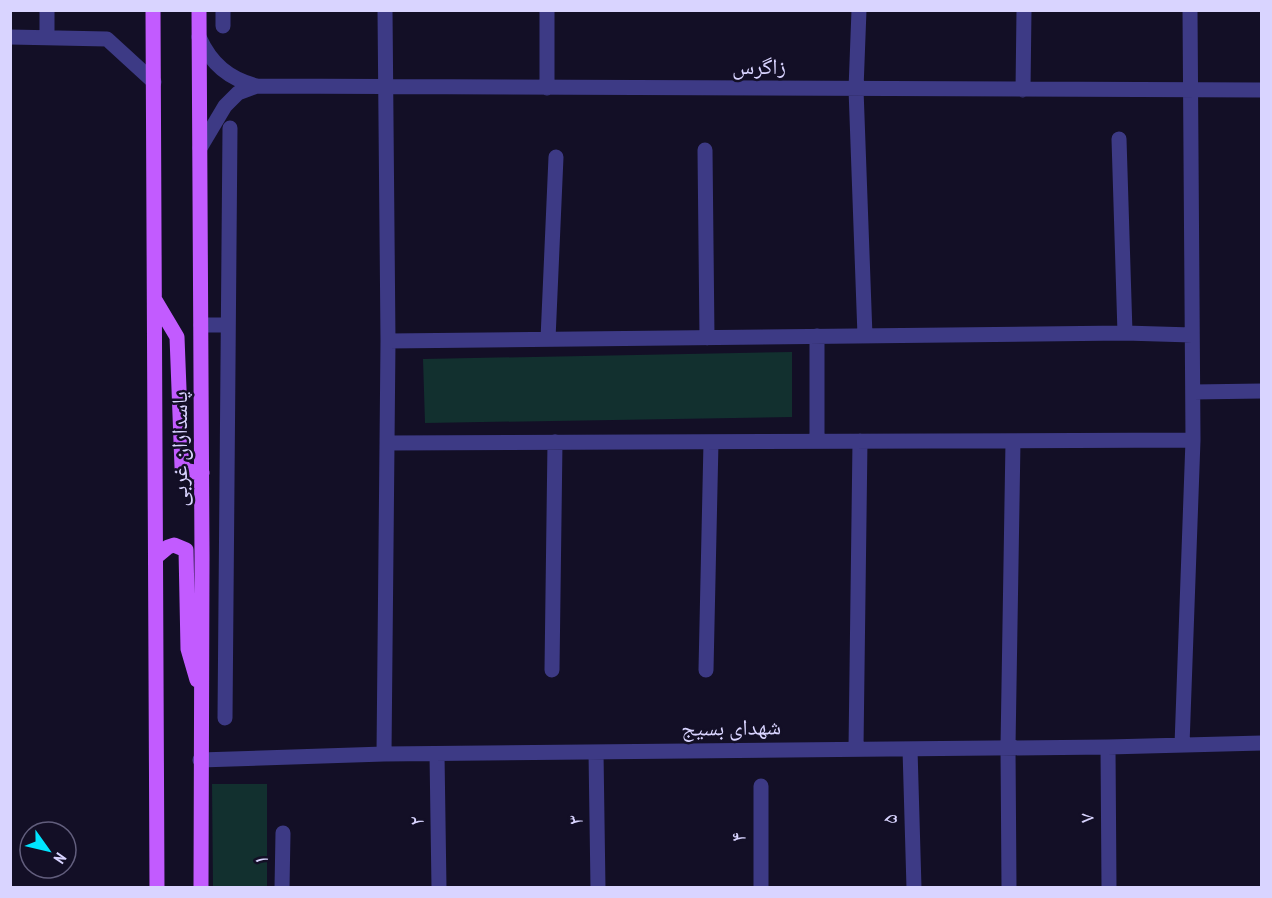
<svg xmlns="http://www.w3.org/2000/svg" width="1272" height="898" font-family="'PT Sans Narrow','Noto Naskh Arabic',sans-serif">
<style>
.green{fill:#12302f}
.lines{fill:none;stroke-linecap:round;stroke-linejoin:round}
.minor{stroke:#3d3a85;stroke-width:15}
.major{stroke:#c25bff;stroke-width:15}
.labels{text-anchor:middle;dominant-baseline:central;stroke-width:5;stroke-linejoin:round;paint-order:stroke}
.street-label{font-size:22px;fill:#d9d4ff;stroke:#130f26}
</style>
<rect width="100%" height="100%" fill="#130f26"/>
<!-- green -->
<path class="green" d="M792,352V417L425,423L423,359Z
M212,784H267V887H213Z"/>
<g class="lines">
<!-- minor -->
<path class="minor" d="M223,10V26
M859,10L856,89L865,336
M10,37L107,39L154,82
M47,37V10
M199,37C211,64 229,79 257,86L1262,90
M547,88V10
M1023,90L1024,10
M1119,139L1125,333
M200,148L225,106L238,93L257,86
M705,150L707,338
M201,325H228
M817,336V441
M548,339L556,157
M388,341L1125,333L1192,335
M1193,392L1262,391
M387,443L1193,440
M552,670L555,442
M706,670L711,442
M225,718L230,128
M1182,745L1193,440L1190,10
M1108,747L1109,888
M856,748L860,441
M910,749L914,888
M596,752L598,888
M384,754L388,341L385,10
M437,754L439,888
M200,760L384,754L1108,747L1262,743
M282,888L283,833
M761,888V786
M1009,888L1008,747L1013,441"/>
<!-- major -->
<path class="major" d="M153,10L157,888
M199,10L202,557L201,888
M155,300L177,337L182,467L188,471L202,473
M156,557L168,547L174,545L186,550L188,649L197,680"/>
</g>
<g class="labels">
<!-- street labels -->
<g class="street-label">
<text x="759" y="66">زاگرس</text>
<text transform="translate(179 449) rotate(-90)">پاسداران غربی</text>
<text transform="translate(731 727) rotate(-1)">شهدای بسیج</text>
<text transform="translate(1086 818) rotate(-91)">۷</text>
<text transform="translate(889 819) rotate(-92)">۵</text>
<text transform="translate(575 820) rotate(-91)">۳</text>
<text transform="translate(416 821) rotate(-91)">۲</text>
<text transform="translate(738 837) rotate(-90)">۴</text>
<text transform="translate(260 860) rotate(-89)">۱</text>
</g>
</g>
<!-- border -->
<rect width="1272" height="898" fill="none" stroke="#d9d4ff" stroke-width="24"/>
<!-- north arrow -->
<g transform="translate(48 850) rotate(124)"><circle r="28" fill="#130f26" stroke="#625e7d" stroke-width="1.5"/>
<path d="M0-4.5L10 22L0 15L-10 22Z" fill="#00e5ff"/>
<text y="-9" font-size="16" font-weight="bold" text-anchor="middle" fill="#d9d4ff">N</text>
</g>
</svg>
